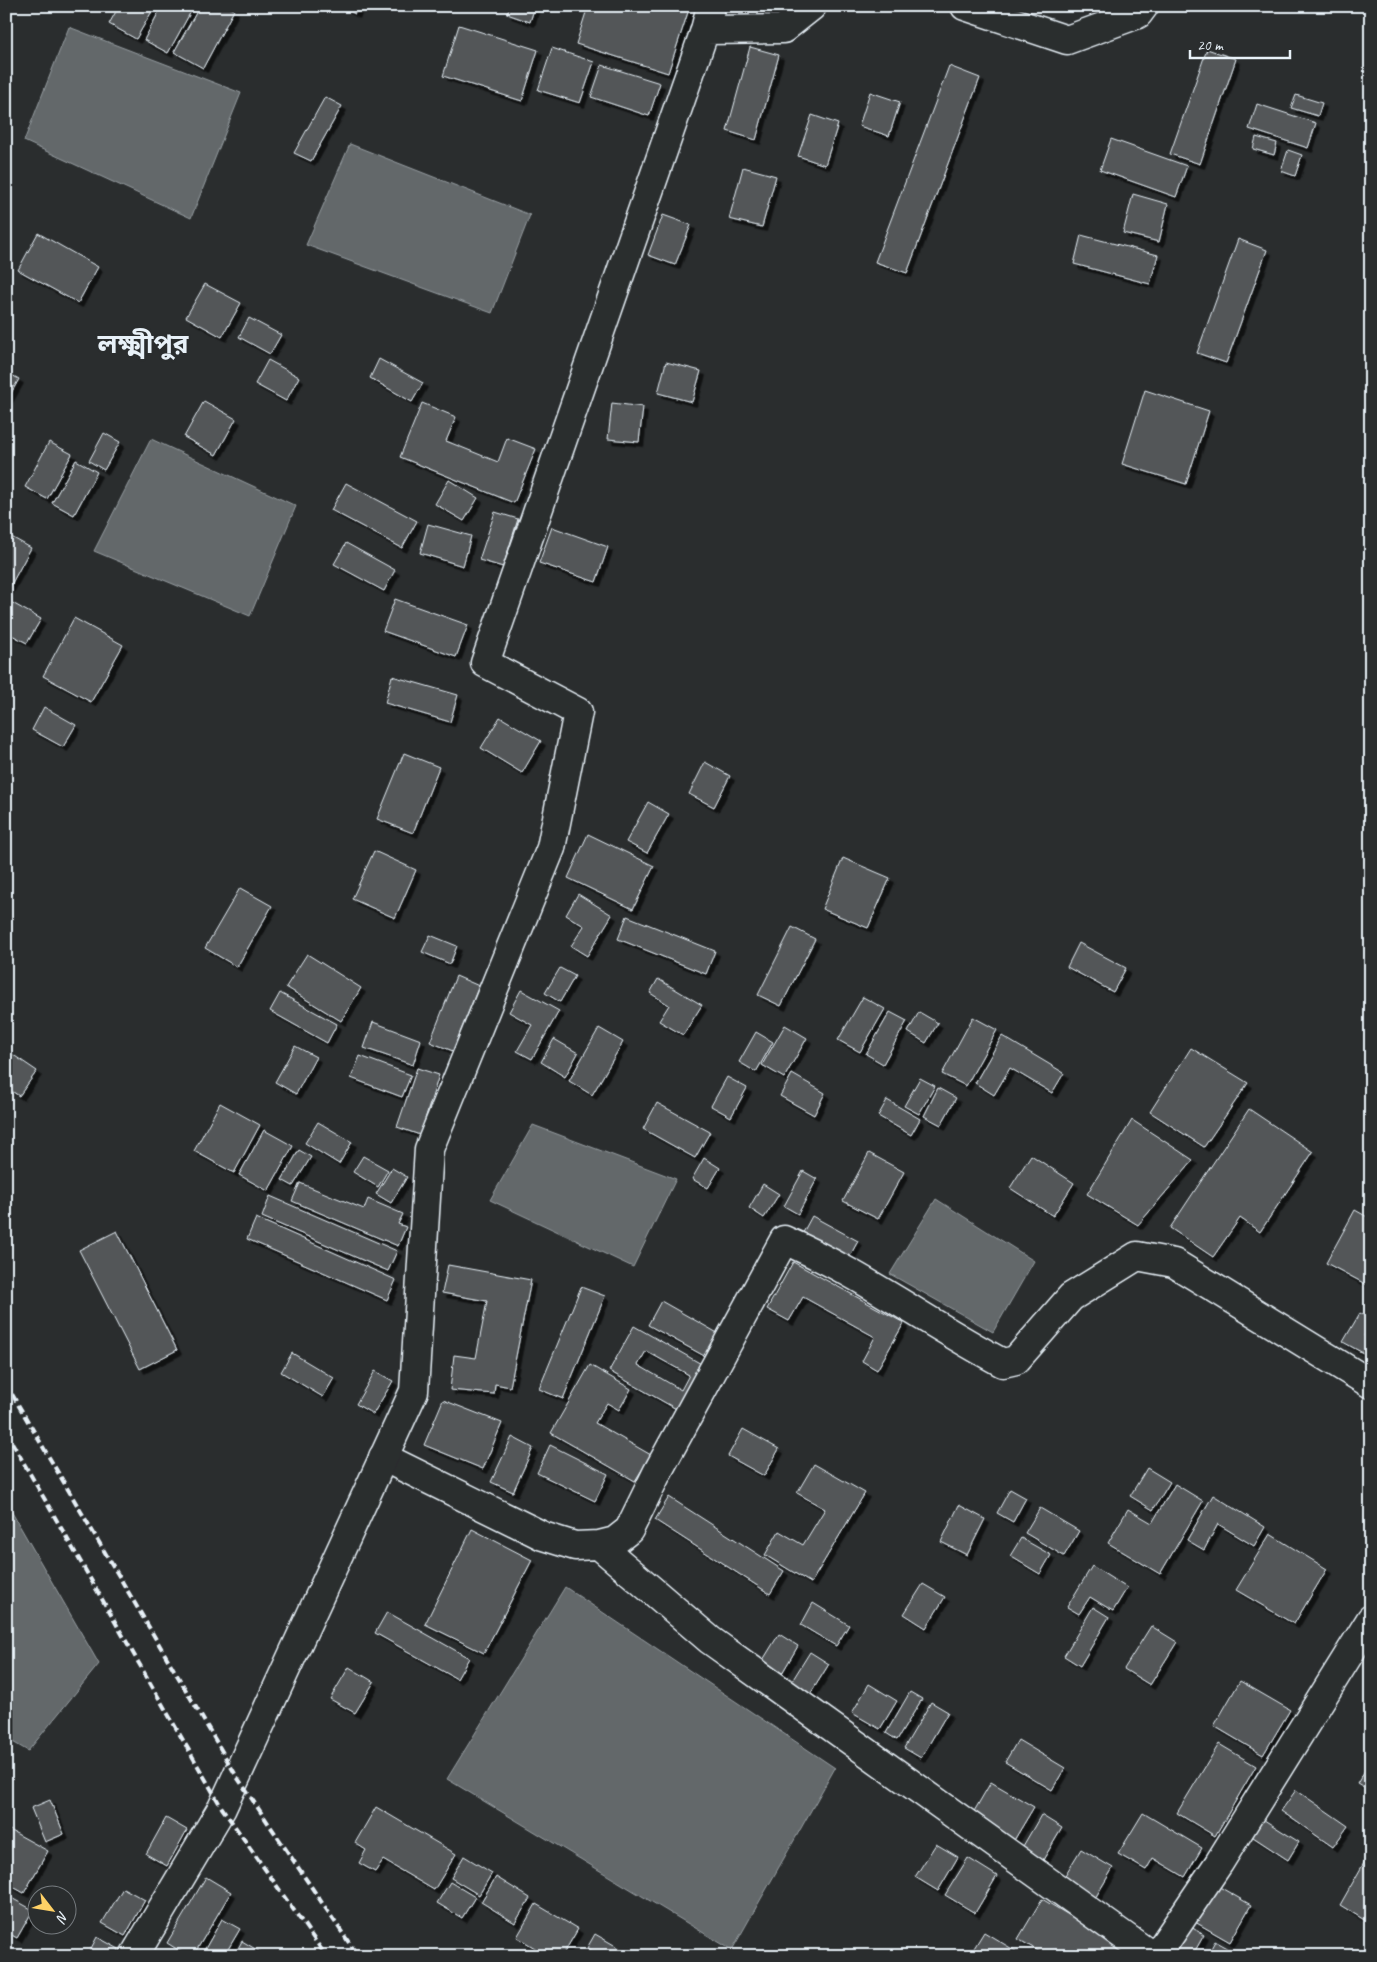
<svg xmlns="http://www.w3.org/2000/svg" width="1377" height="1962" font-family="Caveat,'Noto Sans Bengali',sans-serif">
<style>
.water{fill:#63686b;stroke:#989fa3}
.building{fill:#535759;stroke:#e8f1f8;fill-rule:evenodd;filter:url(#shadow)}
.lines{fill:none;stroke-linecap:round;stroke-linejoin:round}
.street-casing{stroke:#e8f1f8;stroke-width:31}
.secondary-casing{stroke:#e8f1f8;stroke-width:31}
.street{stroke:#2a2d2e;stroke-width:28}
.secondary{stroke:#2a2d2e;stroke-width:28}
.rail{stroke:#e8f1f8;stroke-width:4;stroke-dasharray:8 4;stroke-linecap:butt}
.labels{text-anchor:middle;dominant-baseline:central;stroke-width:4.5;stroke-linejoin:round;paint-order:stroke}
.district-label{font-size:26px;font-weight:bold;fill:#e8f1f8;stroke:#2a2d2e}
</style>
<defs>
<filter id="shadow"><feDropShadow dx="4.5" dy="4.5" stdDeviation="0" flood-color="#0009"/></filter>
</defs>
<rect width="100%" height="100%" fill="#2a2d2e"/>
<filter id="ink" filterUnits="userSpaceOnUse"><feTurbulence type="fractalNoise" baseFrequency=".02" numOctaves="2"/><feDisplacementMap in="SourceGraphic" scale="10" xChannelSelector="R" yChannelSelector="G"/><feConvolveMatrix kernelMatrix="1 2 1 2 8 2 1 2 1" color-interpolation-filters="sRGB"/></filter>
<g filter="url(#ink)">
<!-- water -->
<path class="water" d="M69,27L241,93L191,218L24,141Z
M350,144L530,215L492,313L306,245Z
M151,439L296,506L250,616L94,551Z
M533,1125L676,1179L633,1267L490,1200Z
M936,1199L1034,1261L993,1332L890,1274Z
M6,1502L99,1664L28,1751L6,1738Z
M565,1587L835,1768L732,1950L447,1779Z"/>
<!-- building -->
<path class="building" d="M119,6H155L136,39L109,24Z
M162,6H194L168,53L144,40Z
M200,6H227L234,10L203,68L174,52Z
M341,6H359L355,14Z
M510,6H535L530,22L507,14Z
M588,6H690L668,73L576,44Z
M459,25L538,50L522,101L443,76Z
M750,47L779,55L756,140L727,131Z
M552,48L594,62L580,103L538,90Z
M1207,49L1236,59L1200,164L1170,154Z
M602,65L660,83L649,116L591,97Z
M949,66L980,78L907,273L875,262Z
M870,92L900,102L889,136L859,126Z
M1296,95L1322,103L1318,116L1291,108Z
M325,97L342,106L311,161L294,153Z
M1257,104L1316,123L1308,148L1249,129Z
M812,115L838,124L825,165L798,156Z
M1256,137L1277,143L1274,155L1253,149Z
M1111,139L1187,166L1176,197L1100,170Z
M1288,150L1302,155L1295,176L1281,171Z
M743,167L776,176L762,227L729,219Z
M1133,194L1168,204L1159,242L1123,233Z
M663,215L691,225L675,265L648,255Z
M38,233L98,267L78,303L18,270Z
M1081,235L1158,255L1150,284L1074,264Z
M1238,239L1267,250L1226,363L1197,353Z
M205,284L241,303L222,337L186,317Z
M249,318L281,335L270,354L239,337Z
M379,359L423,383L412,402L370,378Z
M268,360L299,377L286,401L255,384Z
M666,362L701,371L692,402L658,393Z
M6,372L19,379L6,402Z
M1145,390L1209,411L1186,484L1122,464Z
M204,401L236,419L216,455L184,437Z
M422,403L456,417L446,441L498,462L507,438L536,449L514,503L400,457Z
M612,403L643,407L639,442L608,439Z
M104,433L120,442L104,470L89,461Z
M49,442L72,454L47,499L25,487Z
M76,460L97,472L74,515L52,503Z
M449,480L478,498L464,521L435,504Z
M346,483L417,521L402,548L331,510Z
M495,512L518,519L503,567L479,560Z
M428,524L471,536L463,566L420,553Z
M552,527L608,547L596,582L539,563Z
M6,534L31,548L6,594Z
M346,543L395,570L384,591L334,564Z
M395,599L468,625L456,657L383,631Z
M7,600L41,619L27,643L6,632Z
M74,618L123,645L91,702L43,676Z
M392,676L458,695L450,722L385,703Z
M44,707L76,725L63,747L32,730Z
M500,717L541,741L522,773L481,748Z
M404,753L439,767L413,833L377,819Z
M705,762L730,776L714,807L689,794Z
M648,802L669,814L647,853L626,842Z
M588,834L654,866L633,909L568,878Z
M374,851L416,870L395,918L352,899Z
M843,858L890,878L868,928L822,909Z
M240,888L272,906L237,967L205,948Z
M578,894L612,915L587,956L571,946L584,926L566,915Z
M627,916L715,951L706,974L618,939Z
M792,927L815,939L781,1006L758,995Z
M430,935L457,946L450,964L422,952Z
M1079,943L1126,968L1113,992L1067,967Z
M307,954L361,988L341,1021L286,987Z
M560,968L575,976L560,1002L545,993Z
M456,976L479,986L453,1051L430,1042Z
M658,979L702,1005L683,1035L659,1021L669,1005L650,993Z
M521,990L559,1011L532,1059L517,1051L532,1025L509,1012Z
M280,993L337,1024L327,1043L270,1011Z
M863,997L885,1009L860,1052L838,1040Z
M890,1012L907,1021L883,1064L866,1054Z
M919,1012L938,1023L926,1043L908,1032Z
M973,1017L997,1030L966,1086L942,1074Z
M373,1022L421,1040L413,1065L364,1048Z
M785,1025L807,1038L784,1078L762,1065Z
M599,1028L623,1042L592,1095L569,1081Z
M756,1032L773,1042L756,1072L739,1062Z
M1002,1036L1064,1073L1052,1093L1010,1068L994,1095L975,1083Z
M554,1039L578,1053L565,1077L541,1062Z
M295,1046L316,1057L296,1094L275,1082Z
M1191,1048L1248,1083L1204,1147L1150,1112Z
M6,1050L37,1071L19,1096L6,1087Z
M360,1056L411,1075L402,1097L351,1078Z
M417,1068L439,1075L420,1135L397,1127Z
M792,1074L825,1093L814,1115L780,1096Z
M727,1077L747,1088L731,1117L711,1106Z
M920,1078L935,1086L919,1114L904,1106Z
M938,1088L956,1098L941,1125L924,1116Z
M887,1100L920,1119L911,1135L878,1116Z
M220,1103L260,1125L234,1173L194,1151Z
M657,1103L710,1132L695,1158L643,1129Z
M1249,1109L1313,1152L1260,1232L1240,1218L1213,1257L1170,1228Z
M1132,1120L1193,1160L1138,1225L1087,1194Z
M318,1122L352,1142L339,1164L305,1143Z
M264,1130L293,1146L268,1191L239,1175Z
M299,1150L311,1157L293,1186L282,1180Z
M869,1153L904,1172L878,1219L843,1201Z
M1031,1155L1074,1183L1053,1216L1010,1188Z
M363,1156L388,1170L378,1187L353,1172Z
M704,1158L720,1168L708,1188L692,1179Z
M392,1168L407,1177L391,1203L376,1194Z
M803,1171L817,1179L798,1214L784,1206Z
M300,1183L364,1209L368,1199L403,1214L398,1224L406,1227L398,1246L292,1201Z
M763,1184L779,1194L764,1218L749,1208Z
M270,1196L397,1251L388,1271L262,1217Z
M1355,1210L1371,1219V1287L1326,1263Z
M812,1216L858,1241L845,1265L799,1240Z
M256,1218L396,1280L387,1300L247,1239Z
M117,1231L177,1350L140,1369L79,1250Z
M793,1262L904,1323L877,1370L862,1361L875,1337L803,1297L789,1321L767,1309Z
M448,1265L531,1280L510,1387L495,1384L494,1394L450,1390L454,1355L476,1358L487,1301L442,1293Z
M581,1287L605,1296L563,1399L539,1389Z
M661,1301L721,1335L708,1358L648,1325Z
M1360,1313L1371,1320L1364,1336L1371,1341L1363,1353L1343,1342Z
M634,1326L712,1370L687,1415L609,1371ZM646,1351L689,1375L681,1390L638,1365Z
M292,1353L334,1378L323,1397L281,1372Z
M590,1365L631,1389L619,1410L607,1403L595,1423L651,1455L635,1481L551,1433Z
M375,1371L393,1381L373,1414L356,1404Z
M443,1400L502,1423L483,1469L424,1445Z
M743,1429L779,1449L764,1476L728,1456Z
M512,1437L533,1448L513,1492L491,1482Z
M550,1445L608,1474L595,1501L537,1473Z
M814,1464L865,1493L811,1583L765,1555L779,1531L803,1545L825,1509L797,1493Z
M1147,1468L1170,1482L1153,1510L1130,1496Z
M1175,1484L1203,1501L1160,1574L1108,1543L1128,1509L1152,1523Z
M1010,1489L1026,1498L1013,1522L997,1513Z
M1213,1495L1265,1527L1254,1546L1218,1524L1204,1550L1187,1540Z
M669,1497L784,1571L770,1594L655,1520Z
M959,1505L985,1519L967,1555L941,1542Z
M1040,1508L1079,1531L1064,1556L1025,1533Z
M472,1529L532,1560L484,1653L425,1624Z
M1270,1534L1327,1569L1294,1624L1236,1590Z
M1021,1538L1051,1555L1040,1574L1010,1556Z
M1092,1566L1127,1588L1113,1611L1090,1597L1079,1614L1067,1607Z
M923,1584L945,1597L926,1628L904,1614Z
M813,1603L849,1625L836,1646L801,1625Z
M1093,1607L1109,1617L1080,1666L1064,1656Z
M387,1612L469,1658L457,1679L375,1633Z
M1151,1626L1177,1642L1150,1685L1124,1669Z
M779,1634L798,1646L775,1685L755,1673Z
M810,1652L829,1664L806,1701L787,1689Z
M349,1667L374,1682L355,1713L330,1699Z
M1240,1681L1290,1710L1263,1755L1214,1726Z
M869,1684L897,1701L880,1729L852,1713Z
M910,1692L922,1699L897,1740L886,1733Z
M931,1702L948,1712L921,1758L904,1748Z
M1018,1740L1065,1768L1052,1790L1005,1762Z
M1219,1744L1256,1766L1215,1836L1177,1813Z
M1371,1760V1792L1357,1784Z
M991,1782L1034,1807L1004,1857L962,1832Z
M1296,1790L1348,1826L1333,1847L1281,1811Z
M50,1800L64,1834L45,1842L31,1808Z
M376,1807L456,1854L434,1890L383,1860L375,1872L359,1863L366,1850L355,1843Z
M1143,1813L1202,1848L1185,1877L1153,1858L1146,1870L1118,1854Z
M1041,1815L1062,1828L1040,1865L1019,1853Z
M166,1818L187,1830L167,1866L146,1854Z
M1261,1818L1299,1842L1288,1860L1250,1835Z
M8,1829L48,1851L24,1893L6,1883V1832Z
M936,1844L958,1857L938,1891L915,1877Z
M1081,1849L1113,1868L1088,1910L1056,1890Z
M1369,1854L1371,1855V1924L1340,1905Z
M464,1856L492,1873L479,1895L451,1878Z
M968,1858L997,1876L975,1913L945,1895Z
M206,1877L231,1892L193,1956H188L167,1943Z
M496,1877L530,1898L515,1923L481,1902Z
M450,1882L475,1897L462,1918L437,1903Z
M1216,1885L1251,1905L1230,1942L1195,1922Z
M123,1888L145,1900L125,1936L102,1923Z
M6,1895L33,1910L17,1938L6,1932Z
M1042,1899L1129,1951L1126,1956H1047L1018,1939Z
M536,1904L578,1929L562,1956H548L517,1937Z
M222,1919L240,1929L224,1956H201Z
M1186,1924L1204,1935L1192,1956H1168Z
M984,1932L1024,1956H977L971,1953Z
M595,1934L628,1953L626,1956H601L587,1948Z
M97,1937L119,1949L116,1956H87Z
M242,1941L267,1956H234Z
M1215,1941L1233,1951L1230,1956H1207Z"/>
<g class="lines">
<defs>
<path id="street" d="M705,30L711,6
M383,1457L543,1536L575,1546L599,1545L615,1541L629,1530L657,1473L784,1240C861,1273 929,1324 1003,1363L1016,1360L1071,1297L1137,1256L1174,1263L1371,1384
M599,1545L710,1640L1152,1956
M1156,1956L1219,1863L1371,1619"/>
<path id="secondary" d="M965,6L1067,40L1138,14L1144,6
M134,1956L222,1808L414,1391L429,1149L551,848L578,712L485,663L705,30L783,29L812,6"/>
</defs>
<!-- street casing -->
<use href="#street" class="street-casing"/>
<!-- secondary casing -->
<use href="#secondary" class="secondary-casing"/>
<!-- street -->
<use href="#street" class="street"/>
<!-- secondary -->
<use href="#secondary" class="secondary"/>
<!-- rail -->
<path class="rail" d="M6,1384L237,1777L358,1956
M6,1432L222,1808L326,1956"/>
</g>
</g>
<g class="labels">
<!-- district labels -->
<g class="district-label">
<text x="143" y="344">লক্ষ্মীপুর</text>
</g>
</g>
<!-- margin -->
<rect width="1377" height="1962" fill="none" stroke="#2a2d2e" stroke-width="25"/>
<rect x="12" y="12" width="1352" height="1937" fill="none" stroke="#e8f1f8" stroke-width="2" filter="url(#ink)"/>
<!-- north arrow -->
<g transform="translate(52 1910) rotate(121)"><circle r="24" fill="#2a2d2e" stroke="#767b7f"/>
<path d="M0-4L9 19L0 12L-9 19Z" fill="#ffd166"/>
<text y="-8" font-size="14" font-weight="bold" text-anchor="middle" fill="#e8f1f8">N</text>
</g>
<!-- scale -->
<path d="M1190 50v8h100v-8" fill="none" stroke="#e8f1f8" stroke-width="2.5"/>
<text x="1197" y="50" font-size="15" fill="#e8f1f8" stroke="#2a2d2e" stroke-width="4" paint-order="stroke">20 m</text>
</svg>
